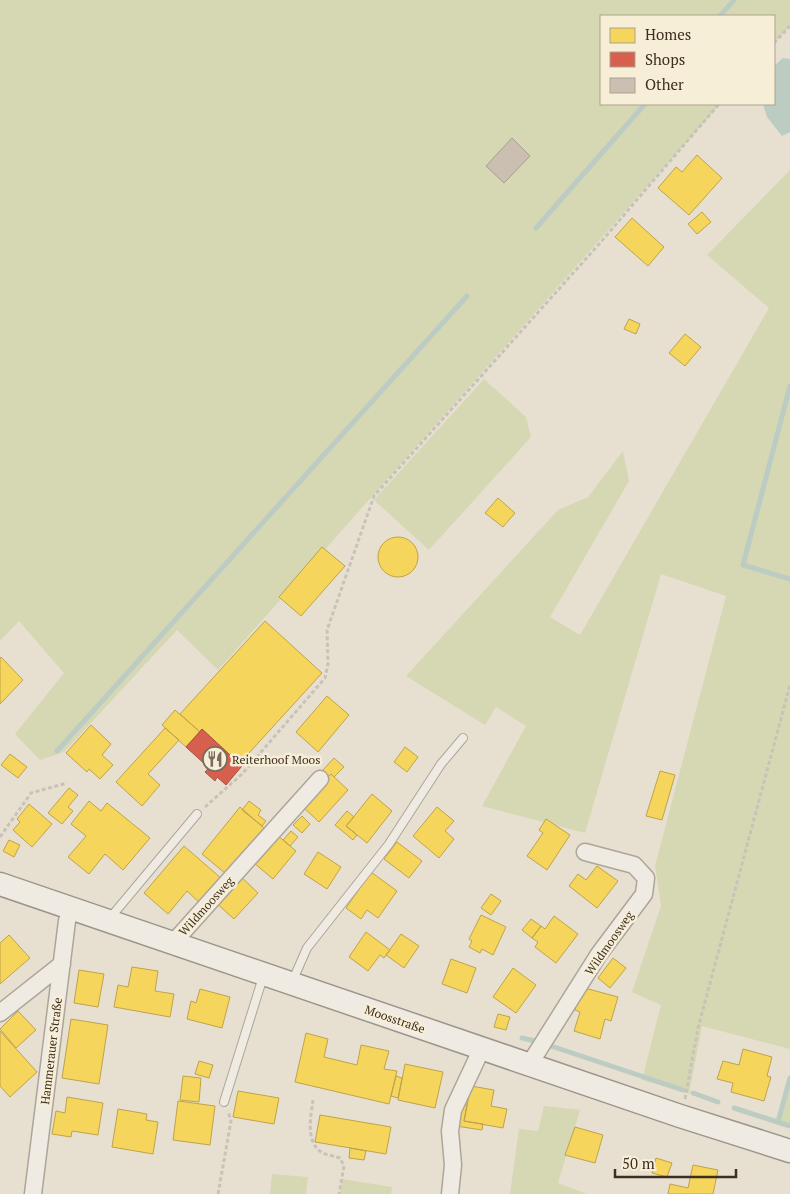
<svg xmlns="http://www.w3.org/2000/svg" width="790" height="1194" font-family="'PT Serif',serif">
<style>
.green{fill:#d6d7b3}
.water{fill:#bcccc2}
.homes{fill:#f6d55c;stroke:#bea34a}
.shops{fill:#d6604d;stroke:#a85140}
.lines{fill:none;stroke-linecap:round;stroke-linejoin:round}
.stream{stroke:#bcccc2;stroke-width:5}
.building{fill:#cbbfb2;stroke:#a89c90}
.lane-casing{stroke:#ada599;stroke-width:10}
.street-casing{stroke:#ada599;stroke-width:19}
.secondary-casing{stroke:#9c958a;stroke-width:25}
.path{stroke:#c8c2b9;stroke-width:3;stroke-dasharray:4 2.5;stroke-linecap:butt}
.lane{stroke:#efebe3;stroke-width:8}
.street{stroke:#efebe3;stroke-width:16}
.secondary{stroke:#efebe3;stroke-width:22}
.labels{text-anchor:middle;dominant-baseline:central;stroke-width:5;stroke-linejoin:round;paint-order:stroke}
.poi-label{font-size:12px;fill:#3d2e20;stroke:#f7eed8;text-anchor:start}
.street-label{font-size:12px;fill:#3d2e20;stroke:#f7eed8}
</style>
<rect width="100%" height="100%" fill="#e7e0d1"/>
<!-- green -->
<path class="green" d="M0,0H790V25L774,43V16H601V104H720L218,670L177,630L64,752L40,760L15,734L64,673L19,621L0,641Z
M790,170V1049L702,1026L689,1094L642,1080L661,1005L632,992L661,906L655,866L726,596L661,574L585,833L482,806L526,726L496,707L485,725L406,676L558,510L588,497L623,451L629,481L550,617L580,635L769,308L707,255Z
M484,379L526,417L531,437L429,550L374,500Z
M790,1081V1128L779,1125Z
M544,1106L580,1110L558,1183L587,1194H510L519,1129L538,1131Z
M272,1174L308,1177L306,1194H270Z
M342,1179L392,1187L391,1194H340Z"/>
<!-- water -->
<path class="water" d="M783,58L790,59V132L782,136L767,117L763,104H774V66Z"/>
<!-- homes -->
<path class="homes" d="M697,155L722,178L689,215L658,188L676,167L682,172Z
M702,212L711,222L697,234L688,224Z
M632,218L664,247L648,266L615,237Z
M629,319L640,324L636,334L624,329Z
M685,334L701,347L685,366L669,353Z
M498,498L515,513L503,527L485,513Z
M378 557a20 20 0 1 1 40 0a20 20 0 1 1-40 0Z
M322,547L345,566L301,616L279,597Z
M265,621L322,673L239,764L202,729L200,732L180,714Z
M1,657L23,680L0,704V658Z
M327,696L349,715L318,752L296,732Z
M175,710L200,732L186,747L162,725Z
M91,725L111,744L102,755L113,765L100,779L89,769L87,772L66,753Z
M165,728L179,740L148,774L160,785L142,806L116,782Z
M405,747L418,757L407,772L394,762Z
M10,754L27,767L18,778L1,765Z
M334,758L344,767L334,777L331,774L327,778L321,772Z
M660,771L675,775L662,820L646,816Z
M331,774L348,790L319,822L301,805Z
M69,788L78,795L68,807L73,811L62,824L48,813Z
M372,794L392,811L367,843L346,826Z
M89,801L101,811L107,803L150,838L123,870L105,854L89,874L68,857L86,836L71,824Z
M249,801L261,810L258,815L266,821L262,826L242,810Z
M29,804L52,824L32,847L13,830L20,822L17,819Z
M240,807L264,828L226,874L202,854Z
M437,807L454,821L445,831L454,839L439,858L413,836Z
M347,811L354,817L346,826L357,835L353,840L335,825Z
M302,816L310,824L302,833L293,825Z
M546,819L570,835L547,870L527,856L543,833L539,830Z
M291,831L298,837L290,846L283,840Z
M277,835L296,851L273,879L254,863Z
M9,840L20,845L14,857L3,851Z
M397,842L422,861L409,878L384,859Z
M184,846L222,879L201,904L187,891L168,914L144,893Z
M318,852L341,867L327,889L304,874Z
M597,866L618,881L597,908L569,886L578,874L586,880Z
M371,872L397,891L378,918L367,910L361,919L346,908Z
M238,874L258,893L234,919L214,901Z
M491,894L501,901L491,915L481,908Z
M481,915L506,927L493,955L482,949L480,953L469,947L472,941L469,939Z
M554,916L578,934L556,963L535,947L538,942L532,938L541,926L545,929Z
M531,919L541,926L532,938L522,930Z
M366,932L390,950L384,958L380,955L368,971L349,957Z
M401,934L419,946L404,968L386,955Z
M9,935L30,958L0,984V943Z
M613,958L626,968L610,988L598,978Z
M451,959L476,968L467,993L442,984Z
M132,967L158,971L155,991L174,994L170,1017L114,1007L118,985L128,987Z
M513,968L536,985L516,1013L493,997Z
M79,970L104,974L98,1007L74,1003Z
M581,987L618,997L611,1021L605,1019L600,1039L574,1031L580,1012L575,1010Z
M200,989L230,997L222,1028L187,1019L191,1001L196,1003Z
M18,1011L36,1030L16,1048L0,1029Z
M498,1014L510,1017L506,1030L494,1027Z
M71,1019L108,1025L99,1084L62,1078Z
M0,1031L37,1072L10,1097L0,1086Z
M306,1033L328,1039L324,1057L357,1065L361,1045L389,1051L384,1069L397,1071L389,1104L295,1082Z
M743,1049L772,1057L767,1076L771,1077L764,1101L731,1092L733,1083L717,1079L723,1061L739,1065Z
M199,1061L213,1065L209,1078L195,1074Z
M405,1064L443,1072L435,1108L398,1100Z
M183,1076L201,1078L199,1102L180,1100Z
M396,1076L402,1078L398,1098L391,1096Z
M471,1086L494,1090L491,1106L507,1109L503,1128L464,1121Z
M238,1091L279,1098L274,1124L233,1117Z
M67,1097L103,1103L98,1135L72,1131L71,1137L52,1134L56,1111L65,1113Z
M178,1101L215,1106L210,1145L173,1140Z
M460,1103L467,1104L464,1121L483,1124L482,1130L456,1126Z
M118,1109L147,1114L146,1120L158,1122L153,1154L112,1147Z
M320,1115L391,1127L386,1154L315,1142Z
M575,1127L603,1135L595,1163L565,1155Z
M350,1148L366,1151L364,1160L349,1158Z
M656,1158L672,1163L667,1177L652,1173Z
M693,1165L718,1170L713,1194H668L670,1184L688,1188Z"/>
<!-- shops -->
<path class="shops" d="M202,729L242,766L226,785L217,777L215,781L205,772L209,768L186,747Z"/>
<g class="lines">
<!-- stream -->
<path class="stream" d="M720,16L734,0
M536,228L645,104
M790,386L743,565L790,579
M57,751L467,296
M522,1038L535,1041
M548,1045L683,1090
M693,1093L718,1102
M734,1108L790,1126
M778,1122L790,1078"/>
</g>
<!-- building -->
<path class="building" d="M512,138L530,156L504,183L486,166Z"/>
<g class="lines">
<defs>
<path id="lane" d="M110,918L197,814
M292,982L307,948L389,844L441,764L463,738
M224,1102L263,977"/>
<path id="street" d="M172,944L320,779
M0,1013L62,964
M529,1065L599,954L644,894L646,878L634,865L585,852
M33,1194L67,921L71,908
M450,1194L453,1165L450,1131L453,1110L482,1048"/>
<path id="secondary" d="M0,884L680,1116L790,1151"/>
</defs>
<!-- lane casing -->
<use href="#lane" class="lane-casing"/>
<!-- street casing -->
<use href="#street" class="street-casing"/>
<!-- secondary casing -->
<use href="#secondary" class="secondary-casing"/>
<!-- path -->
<path class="path" d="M774,43L790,26
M205,807L242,774L325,678L328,664L327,630L374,496L600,243L719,104
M0,837L31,793L67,783
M685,1099L698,1028L790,685
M313,1100C311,1116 305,1141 321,1152C326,1155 334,1156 340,1158L344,1166L339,1194
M218,1194L231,1121L228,1111"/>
<!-- lane -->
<use href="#lane" class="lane"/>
<!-- street -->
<use href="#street" class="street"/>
<!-- secondary -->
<use href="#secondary" class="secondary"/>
</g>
<!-- icons -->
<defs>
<symbol id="restaurant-ring" viewBox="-11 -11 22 22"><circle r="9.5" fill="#f7eed8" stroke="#786c5e" stroke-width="1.5"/><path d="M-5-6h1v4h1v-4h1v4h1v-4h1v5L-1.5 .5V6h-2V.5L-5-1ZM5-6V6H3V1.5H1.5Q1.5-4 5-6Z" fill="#786c5e"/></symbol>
</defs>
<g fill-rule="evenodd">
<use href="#restaurant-ring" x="201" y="745" width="28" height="28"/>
</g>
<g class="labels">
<!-- poi labels -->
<g class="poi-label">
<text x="232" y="759">Reiterhoof Moos</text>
</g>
<!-- street labels -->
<g class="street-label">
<text transform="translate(206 906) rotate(-48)">Wildmoosweg</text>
<text transform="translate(609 943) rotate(-55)">Wildmoosweg</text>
<text transform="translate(395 1019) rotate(19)">Moosstraße</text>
<text transform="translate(51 1051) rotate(-83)">Hammerauer Straße</text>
</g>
</g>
<!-- legend -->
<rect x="600" y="15" width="175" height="90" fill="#f7eed8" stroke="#ada18e"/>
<rect x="610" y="28" width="25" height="15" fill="#f6d55c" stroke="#ada18e"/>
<text x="645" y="40" font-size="15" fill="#3d2e20">Homes</text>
<rect x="610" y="52" width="25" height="15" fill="#d6604d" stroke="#ada18e"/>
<text x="645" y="65" font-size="15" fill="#3d2e20">Shops</text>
<rect x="610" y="78" width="25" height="15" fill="#cbbfb2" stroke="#ada18e"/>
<text x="645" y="90" font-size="15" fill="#3d2e20">Other</text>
<!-- scale -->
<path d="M615 1169v8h121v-8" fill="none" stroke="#3d2e20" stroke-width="2.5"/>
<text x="622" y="1169" font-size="15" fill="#3d2e20" stroke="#f7eed8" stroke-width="4" paint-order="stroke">50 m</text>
</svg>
